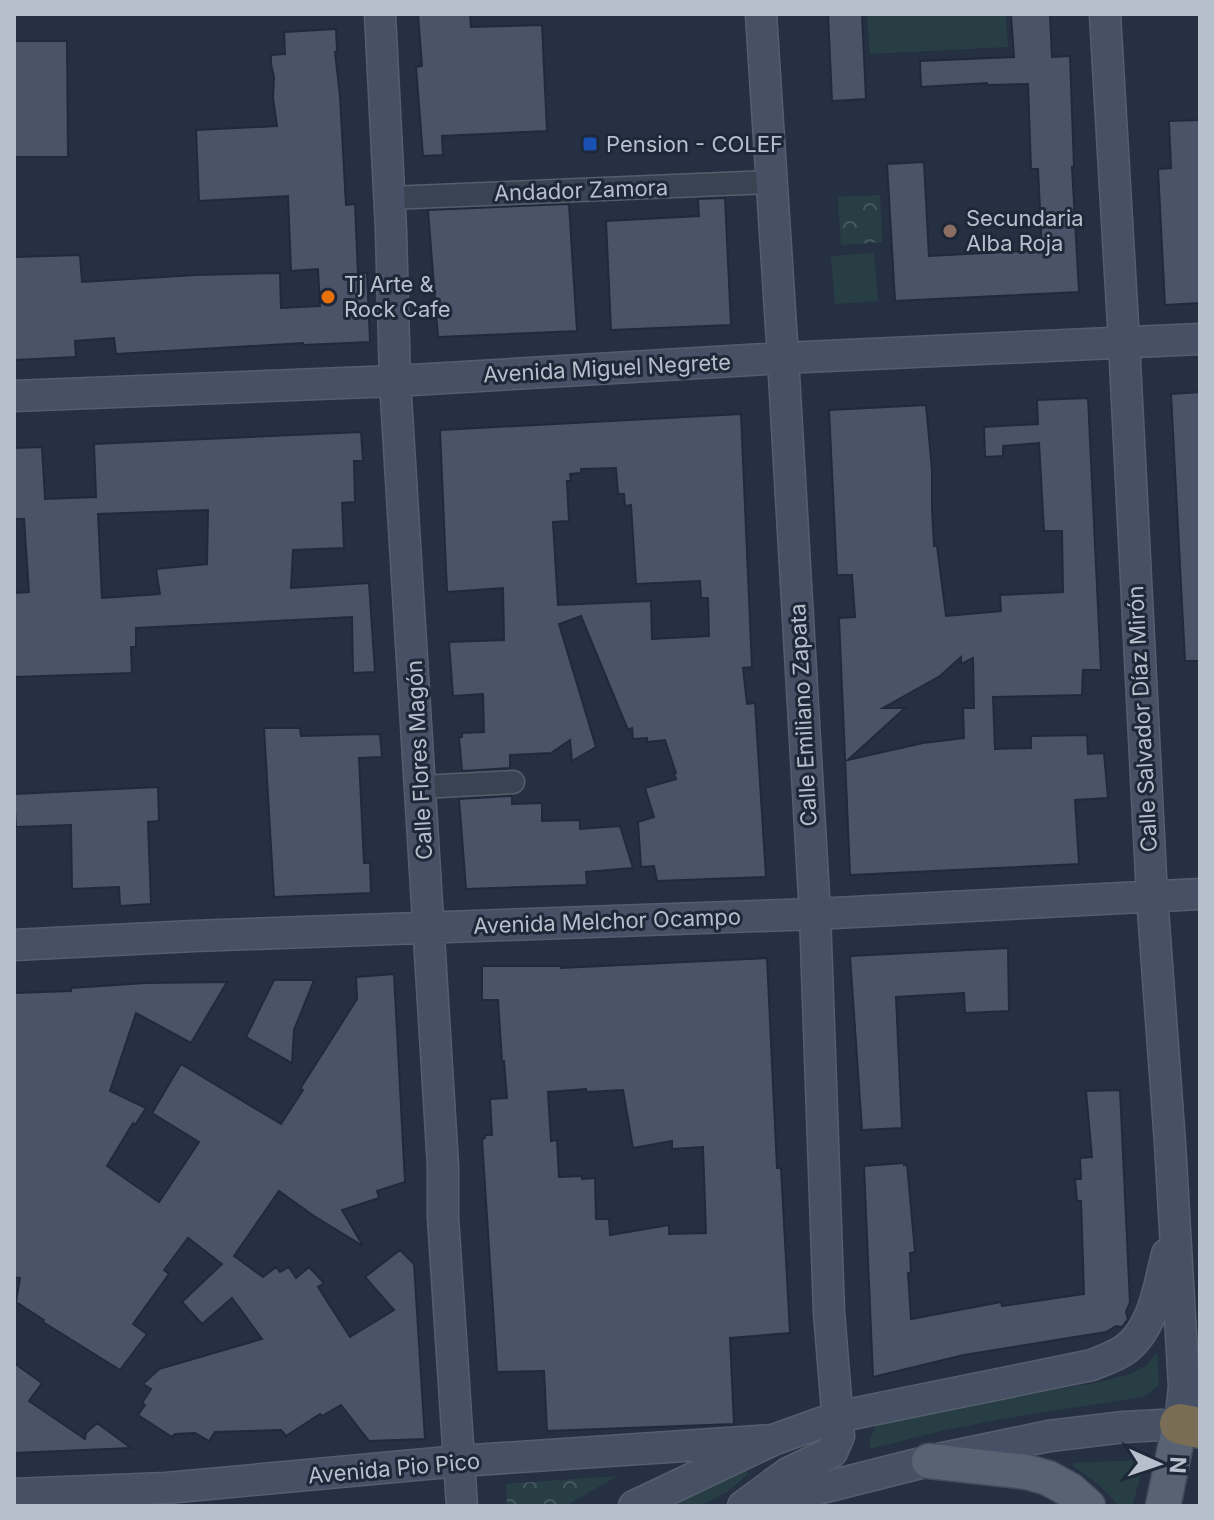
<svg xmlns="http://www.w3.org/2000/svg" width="1214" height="1520" font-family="Inter,sans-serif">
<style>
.grass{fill:#273f44}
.park{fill:url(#park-crowns)}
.building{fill:#495469;stroke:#202a3a;stroke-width:2;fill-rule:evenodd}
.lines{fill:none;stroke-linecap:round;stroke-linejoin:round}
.street-casing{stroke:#555e6d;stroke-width:25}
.secondary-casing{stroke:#555e6d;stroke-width:33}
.primary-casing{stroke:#434c5c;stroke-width:37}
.highway-casing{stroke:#414b5a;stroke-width:43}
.street{stroke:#3a4352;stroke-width:22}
.secondary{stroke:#475166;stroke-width:30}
.primary{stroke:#586272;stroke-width:34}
.highway{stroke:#796d56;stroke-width:40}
.transit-dot{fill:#1a4fb4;stroke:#1e2838;stroke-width:3}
.education-dot{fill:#8d6e63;stroke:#1e2838;stroke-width:3}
.food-dot{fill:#e8710a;stroke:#1e2838;stroke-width:3}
.labels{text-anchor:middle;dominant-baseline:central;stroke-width:6;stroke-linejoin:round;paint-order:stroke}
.poi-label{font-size:22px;fill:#b7becc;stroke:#1e2838;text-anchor:start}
.street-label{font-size:22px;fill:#b7becc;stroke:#1e2838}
</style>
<defs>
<pattern id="park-crowns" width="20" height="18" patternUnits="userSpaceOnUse" patternTransform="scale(2)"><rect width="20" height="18" fill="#273f44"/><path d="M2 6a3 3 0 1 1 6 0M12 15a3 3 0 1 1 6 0" fill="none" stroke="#44595e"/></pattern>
</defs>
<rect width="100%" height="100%" fill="#253043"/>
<!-- grass -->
<path class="grass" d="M867,14H1006L1008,47L870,54Z
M874,253L878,301L835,304L831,256Z
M1157,1352L1159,1385L1143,1397L1013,1417L945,1430L870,1449V1438L876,1426L939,1410L1100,1382L1130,1374L1146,1366Z
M1141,1460L1144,1465L1132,1506H1119L1099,1485L1072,1465L1075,1463Z
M746,1470L748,1474L727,1492L700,1506H656L734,1473Z"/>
<!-- park -->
<path class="park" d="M880,195L882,242L841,245L838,197Z
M617,1476L565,1506H507L506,1484Z"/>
<!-- building -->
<path class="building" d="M418,14H470L471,27L542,25L547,131L442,136L443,155L423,156L416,67L422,66Z
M828,14H862L866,99L832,101Z
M1011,14H1050L1052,57L1070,56L1074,167H1072L1079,292L895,301L887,164L924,162L929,256L1042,250L1038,169H1031L1028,84L987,85V83L921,87L920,61L1014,57Z
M336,29L337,51L335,52L340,96L346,205L355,204L358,274L367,273L370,342L303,345V343L116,354L114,338L75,341L76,357L14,360V257L80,255L82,282L196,275L280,273L281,308L320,306L318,269L291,271L288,196L199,201L196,130L277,126L273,98L274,77L271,64V55L285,54L284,32Z
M14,41H67L68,157H14Z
M1200,120V303L1165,305L1158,169L1171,168L1169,121Z
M725,198L731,325L611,330L606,221L699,216L698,199Z
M569,204L577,331L438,337L428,210Z
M1200,392V661H1185L1171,394Z
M1088,398L1101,670H1083L1082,695L993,697L995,749L1031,748V736L1087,735L1088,754L1104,753L1108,798L1075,800L1079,864L850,875L839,618L855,617L852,575H837L829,410L926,405L932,470V508L934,546H937L946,616L1001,611L1000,595L1063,592L1062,531H1044L1039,443L1003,446V456L985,457L984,427L1038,424L1037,400ZM961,657V664L973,658L974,708H963L964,738L923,743L848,760L905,708H883L940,676Z
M741,414L752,667L743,668L747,704L755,703L766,877L657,881L654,866L641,867L638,822L654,817L645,788L676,779L674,774L676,773L665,740L647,742V738L633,739L632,728L628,730L581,616L559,624L596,747L572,761L570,740L551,753L510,755V768L462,771L459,737H462V733L484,732L483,694L453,696L449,642L504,640L503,588L447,592L440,430ZM616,468L618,494H624L625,506L631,505L636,584L700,581L701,598H708L709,636L652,639L651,601L558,605L553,522L569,521L567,481H571L570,474L581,473V469Z
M361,432L363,461H354L355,502L342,503L344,548L293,550L291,588L369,583L375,672L353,673L352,617L136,628V647H131L132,673L14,677V593L29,592L24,519H14V448L42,447L45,499L96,497L94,444ZM208,510L207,564L156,569L160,594L102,598L98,514Z
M264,728H300L301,736L380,734L382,757L359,758L364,863H370L371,893L274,897Z
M158,787L159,821L148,822L151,904L120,906L119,887L72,889L71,825L16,827L14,794Z
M512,796V804L542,803V821L580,820V829L620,826L633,868L586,872L587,885L466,889L459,799Z
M1008,948L1009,1011L965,1013L964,993L896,997L902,1128L862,1130L850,956Z
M767,958L777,1168H781L790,1333L730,1338L734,1424L547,1431L544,1371L497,1372L482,1139L485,1138V1135H492L490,1099L507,1098L504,1061H502L498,1000H482V966H561V968ZM586,1089L587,1092L623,1090L633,1148L672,1141V1149L703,1147L706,1233L669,1234V1225L610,1235L609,1219H596L595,1178L582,1179V1176L559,1177L557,1140L551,1141L548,1092Z
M394,974L405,1182L377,1191L379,1198L342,1210L363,1246L314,1216L279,1191L234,1256L263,1277L276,1267L280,1272L289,1267L296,1278L309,1267L324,1283L318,1287L350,1337L394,1310L365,1277L400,1250L414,1264L425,1439L369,1441L341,1405L322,1416L320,1414L286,1436L281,1430L215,1432L209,1441L195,1433L175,1434L172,1437L138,1415L145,1405L142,1403L151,1389L143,1384L159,1369L262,1339L232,1298L202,1324L182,1302L222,1264L188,1238L164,1270L169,1274L133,1324L147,1334L120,1370L43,1322L44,1320L16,1302L20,1278L14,1277V993L71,991V988L145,983L227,982L191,1043L136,1013L110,1091L146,1108L135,1125L133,1123L107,1166L159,1202L199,1142L152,1113L181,1064L281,1124L303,1090L300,1089L357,999L356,977Z
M274,980H314L294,1030L292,1063L246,1037Z
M1120,1090L1130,1302L1126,1312L1128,1319L1122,1327L1116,1326L1106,1332L964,1355L873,1377L864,1166L904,1163V1165L907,1164L915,1252L910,1253L911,1273H908L911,1319L1001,1302L1002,1306L1084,1294L1081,1201H1077L1075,1179H1081L1080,1158L1092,1157L1086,1091Z
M14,1363L42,1383L29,1401L85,1439L86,1433L97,1423L131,1448L14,1453Z"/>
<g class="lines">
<defs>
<path id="street" d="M389,198L772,182
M421,787L513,782"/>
<path id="secondary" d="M380,14L391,230L395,381L443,1166V1218L462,1506
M1105,14L1124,342L1152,896L1170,1143L1184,1387L1180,1424
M14,396L395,381L783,358L1200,339
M14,945L194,936L815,914L1200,894
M14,1494L166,1488L459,1461L773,1440
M634,1506L773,1440L837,1417L1092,1365C1104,1360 1117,1356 1127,1348C1154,1326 1159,1286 1167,1254
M743,1506L788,1473L832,1452L839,1436L829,1312L815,914L783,358L761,14
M765,1506L806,1492L929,1461L1049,1436L1124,1427L1180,1424L1200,1415"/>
<path id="primary" d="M929,1461L1027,1472L1048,1478L1070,1490L1088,1506
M1163,1506L1180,1424"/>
<path id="highway" d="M1180,1424L1200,1428"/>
</defs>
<!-- street casing -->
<use href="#street" class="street-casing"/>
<!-- secondary casing -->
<use href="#secondary" class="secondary-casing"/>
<!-- primary casing -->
<use href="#primary" class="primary-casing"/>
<!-- highway casing -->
<use href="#highway" class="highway-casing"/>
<!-- street -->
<use href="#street" class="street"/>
<!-- secondary -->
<use href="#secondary" class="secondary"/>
<!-- primary -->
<use href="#primary" class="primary"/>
<!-- highway -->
<use href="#highway" class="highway"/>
</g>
<!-- markers -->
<rect class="transit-dot" x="582" y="136" width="16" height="16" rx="4"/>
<circle class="education-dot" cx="950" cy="231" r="8"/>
<circle class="food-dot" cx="328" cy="297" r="8"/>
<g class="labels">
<!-- poi labels -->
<g class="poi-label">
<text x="606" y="144">Pension - COLEF</text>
<text x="966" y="218">Secundaria<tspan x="966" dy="25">Alba Roja</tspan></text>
<text x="344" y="284">Tj Arte &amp;<tspan x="344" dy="25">Rock Cafe</tspan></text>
</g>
<!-- street labels -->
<g class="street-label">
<text transform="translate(581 190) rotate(-2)">Andador Zamora</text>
<text transform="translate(607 368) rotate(-3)">Avenida Miguel Negrete</text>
<text transform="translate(803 715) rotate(-93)">Calle Emiliano Zapata</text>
<text transform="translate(1142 719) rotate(-93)">Calle Salvador Díaz Mirón</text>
<text transform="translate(419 760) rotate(-93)">Calle Flores Magón</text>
<text transform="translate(607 921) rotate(-2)">Avenida Melchor Ocampo</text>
<text transform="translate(394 1468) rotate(-5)">Avenida Pio Pico</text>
</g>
</g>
<!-- border -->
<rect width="1214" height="1520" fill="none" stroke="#b7becc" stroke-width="32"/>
<!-- north arrow -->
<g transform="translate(1158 1464) rotate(93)" stroke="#1e2838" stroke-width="6" paint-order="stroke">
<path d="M0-6L14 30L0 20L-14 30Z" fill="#b7becc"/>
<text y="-12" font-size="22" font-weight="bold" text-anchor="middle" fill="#b7becc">N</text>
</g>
</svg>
